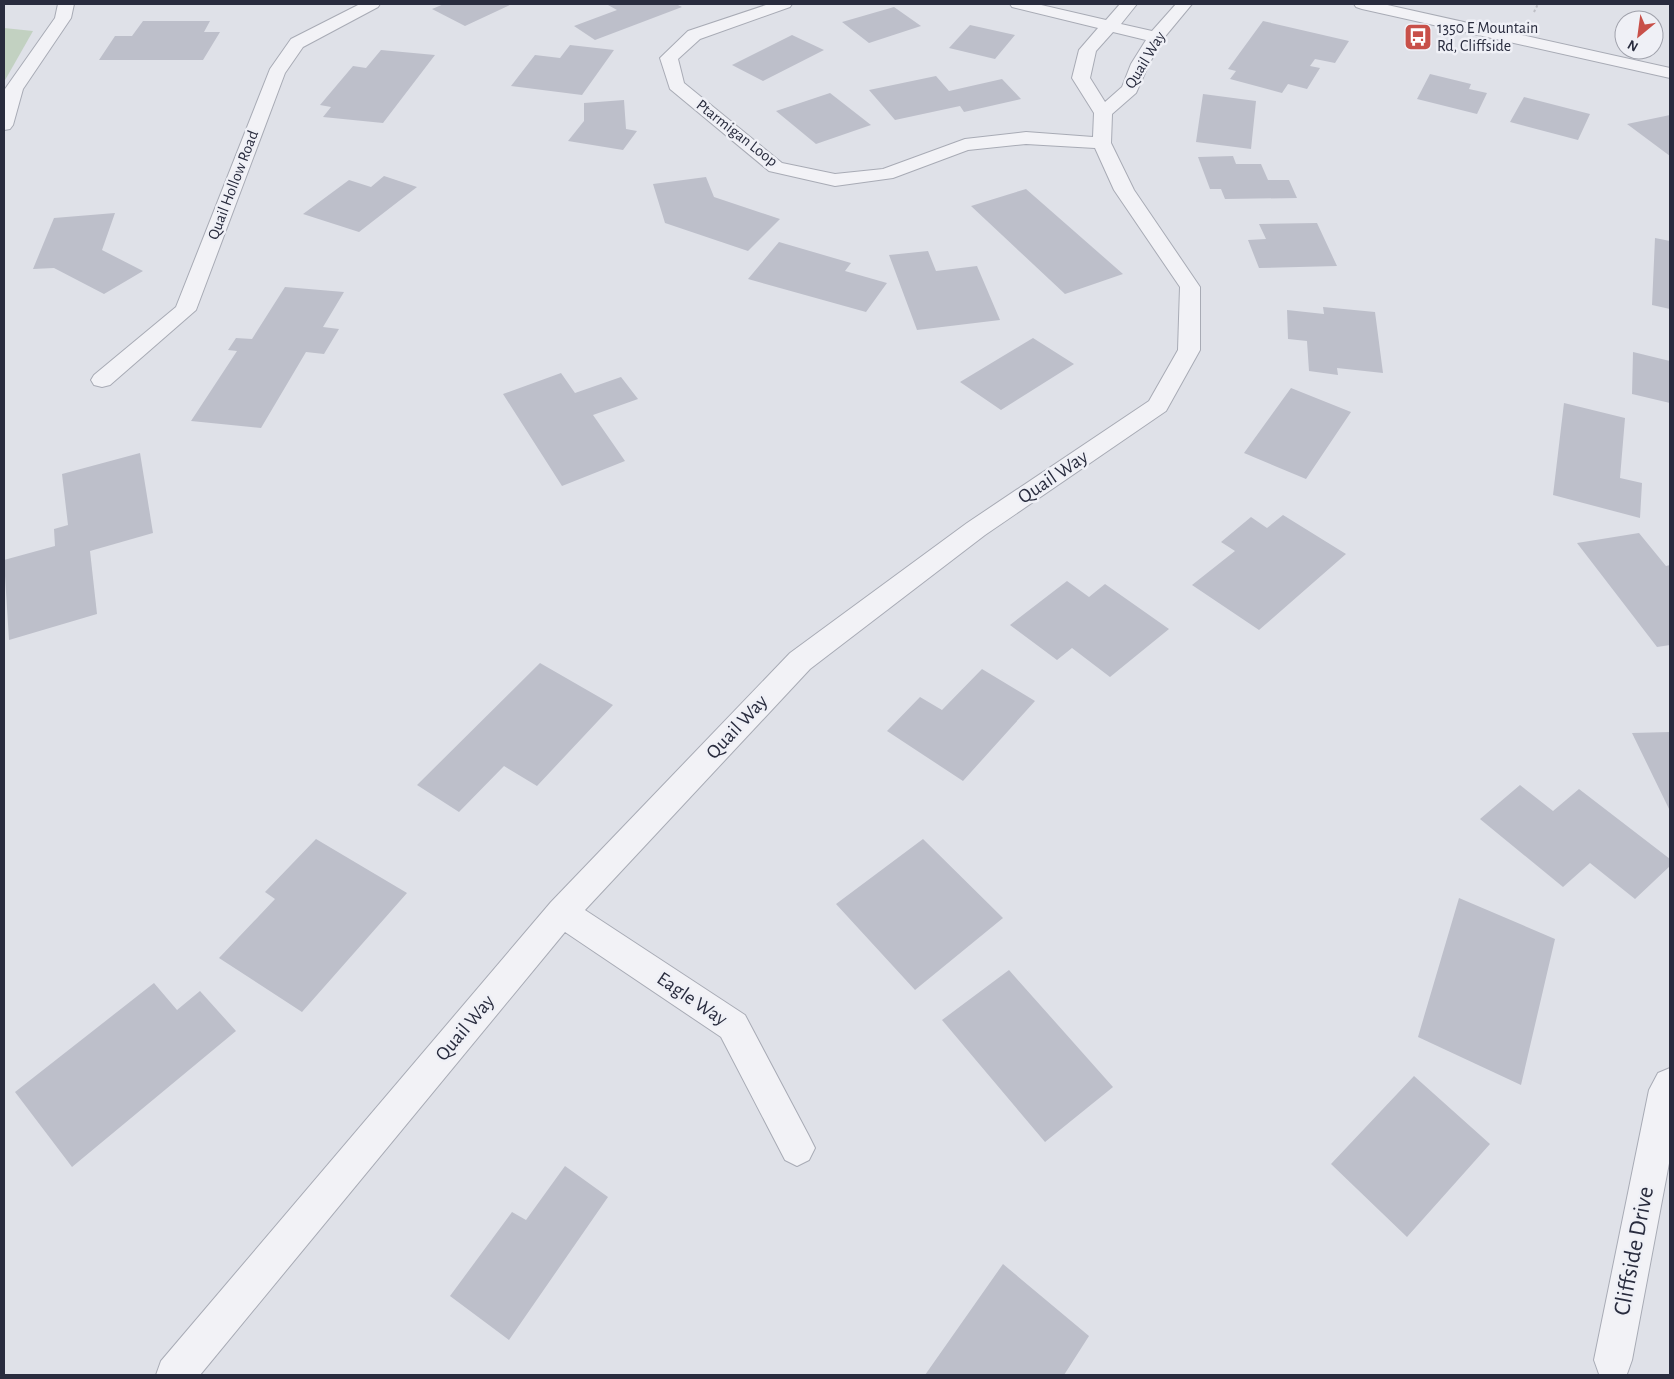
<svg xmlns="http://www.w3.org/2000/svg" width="1674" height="1379" font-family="'Alegreya Sans',sans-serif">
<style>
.green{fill:#c2d1c1}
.building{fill:#bdbfca}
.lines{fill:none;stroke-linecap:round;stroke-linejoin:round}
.minor-casing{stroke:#a8abb5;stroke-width:2}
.path{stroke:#bebfc6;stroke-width:2;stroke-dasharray:2.5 2.5;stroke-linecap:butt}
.minor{fill:#f2f2f6;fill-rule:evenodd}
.labels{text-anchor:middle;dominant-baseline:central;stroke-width:5;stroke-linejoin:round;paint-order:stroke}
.far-poi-label{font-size:16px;fill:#292c3e;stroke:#eff0f6;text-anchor:start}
.far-street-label{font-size:16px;fill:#292c3e;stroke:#eff0f6}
.street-label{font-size:20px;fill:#292c3e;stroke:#eff0f6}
.near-street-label{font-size:24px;fill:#292c3e;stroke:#eff0f6}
</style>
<rect width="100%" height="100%" fill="#dfe1e8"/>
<!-- green -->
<path class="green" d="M4,28L33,31L4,82Z"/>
<!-- building -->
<path class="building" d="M444,4H512L465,26L432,9Z
M611,4H676L682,7L595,40L574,26L617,10L608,5Z
M894,7L921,26L869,43L842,22Z
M143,21H210L204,32H220L203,60H99L115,36H132Z
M1263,21L1349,41L1335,63L1315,59L1310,66L1320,68L1307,89L1288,84L1282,93L1230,79L1236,71L1228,69Z
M970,25L1015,35L995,59L949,48Z
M792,35L824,50L763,81L732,65Z
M570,45L614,50L582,95L511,86L535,55L560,58Z
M381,50L435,55L383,123L323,117L331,107L320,105L353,66L366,68Z
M1430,74L1471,84L1469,89L1487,93L1477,114L1417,99Z
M936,76L949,91L1002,79L1021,99L964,112L960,106L895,120L869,90Z
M830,93L871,125L816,144L776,111Z
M1203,94L1256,101L1251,149L1196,142Z
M1524,97L1590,114L1578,140L1510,122Z
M624,100L626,129L637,131L623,150L568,141L584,121V103Z
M1670,115V156L1627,124Z
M1233,156L1236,164H1261L1268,180H1289L1297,198L1225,199L1221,189H1210L1198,157Z
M384,176L417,187L359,232L303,214L349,180L371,187Z
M706,177L714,197L780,219L748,251L665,223L653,184Z
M1026,189L1123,274L1065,294L971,206Z
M115,213L102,250L143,271L104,294L54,268L33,269L54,218Z
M1317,223L1337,266L1259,268L1248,240L1266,239L1259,224Z
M1655,238L1670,241V309L1652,305Z
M779,242L851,263L845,271L887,283L866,312L748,279Z
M928,251L936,271L977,266L1000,320L917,330L889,255Z
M285,287L344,292L323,327L339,329L324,354L306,352L261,428L191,421L237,351L228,350L236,338L252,339Z
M1323,307L1375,312L1383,373L1337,368L1338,375L1309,371L1307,341L1288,339L1287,310L1324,314Z
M1033,338L1074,364L1001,410L960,382Z
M1633,352L1670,361V403L1632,394Z
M561,373L575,393L621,377L638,399L593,415L625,461L562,486L503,394Z
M1291,388L1351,412L1306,479L1244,453Z
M1564,403L1625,418L1620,478L1642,483L1640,518L1553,495Z
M140,453L153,533L90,551L97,614L9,640L4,560L55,546L54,529L68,525L62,474Z
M1283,515L1346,554L1259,630L1192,585L1235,551L1221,542L1251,517L1267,528Z
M1639,533L1666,566L1670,565V645L1657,647L1577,543Z
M1067,581L1089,597L1105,584L1169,629L1110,677L1072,648L1057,660L1010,625Z
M540,663L613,705L537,786L504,766L459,812L417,785Z
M982,669L1035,701L963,781L887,731L920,697L942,710Z
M1670,732V811L1632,733Z
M1520,785L1553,811L1579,789L1670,859V866L1635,899L1590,863L1563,887L1480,819Z
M316,839L407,893L302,1012L219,958L275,899L265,892Z
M923,839L1003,918L915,990L836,904Z
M1459,898L1555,939L1521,1085L1418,1037Z
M1009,970L1113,1087L1045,1142L942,1020Z
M154,983L177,1010L200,991L236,1031L72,1167L15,1092Z
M1414,1076L1490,1144L1407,1237L1331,1164Z
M565,1166L608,1197L509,1340L450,1296L512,1212L526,1220Z
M1003,1264L1089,1336L1064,1375H925Z"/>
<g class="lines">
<defs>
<path id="minor" d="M58,4H74L71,18L23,89L13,125L10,129L4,130L5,89L55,18Z
M360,4H380L378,7L303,47L285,73L196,310L110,385L102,387L94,385L91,380L94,375L176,307L270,69L291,39Z
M769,4H792L790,7L700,39L678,59L684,83L782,163L835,174L883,169L965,139L1026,132L1093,137L1094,113L1072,78L1079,50L1098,28L1012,7L1010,4H1037L1106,20L1120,4H1137L1121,24L1152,31L1176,4H1192L1163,39L1149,64L1136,93L1112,114L1111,143L1134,190L1200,287V350L1166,411L985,535L810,669L585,910L745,1015L809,1136L815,1148L809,1160L797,1166L785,1160L721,1037L565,932L200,1375H156L161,1361L551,902L790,653L967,523L1149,401L1178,350L1180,287L1114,190L1095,148L1026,144L968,150L893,178L835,186L769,171L670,89L660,58L688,31ZM1113,32L1146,40L1131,64L1122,87L1105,102L1090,78L1096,51Z
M1354,4H1383L1670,68V78L1362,9L1356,7Z
M1670,1068V1158L1632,1360L1627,1374L1623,1375L1599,1374L1594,1360L1649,1090L1658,1073Z"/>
</defs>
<!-- minor casing -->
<use href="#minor" class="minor-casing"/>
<!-- path -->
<path class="path" d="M1534,12L1538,4"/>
<!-- minor -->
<use href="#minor" class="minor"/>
</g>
<!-- icons -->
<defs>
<symbol id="bus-square" viewBox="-11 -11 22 22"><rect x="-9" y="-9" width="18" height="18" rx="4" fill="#c85049" stroke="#eff0f6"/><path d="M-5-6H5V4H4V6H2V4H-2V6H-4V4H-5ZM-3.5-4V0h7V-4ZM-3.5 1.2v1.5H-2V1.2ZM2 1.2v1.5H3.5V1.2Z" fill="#fff"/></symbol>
</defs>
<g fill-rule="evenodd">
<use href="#bus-square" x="1402" y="21" width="32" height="32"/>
</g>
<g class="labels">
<!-- far-poi labels -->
<g class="far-poi-label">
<text x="1437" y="28">1350 E Mountain<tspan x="1437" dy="18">Rd, Cliffside</tspan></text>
</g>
<!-- far-street labels -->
<g class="far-street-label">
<text transform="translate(1145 60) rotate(-59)">Quail Way</text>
<text transform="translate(737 133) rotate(38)">Ptarmigan Loop</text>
<text transform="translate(233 185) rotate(-69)">Quail Hollow Road</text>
</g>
<!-- street labels -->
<g class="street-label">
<text transform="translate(1053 477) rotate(-34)">Quail Way</text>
<text transform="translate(737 727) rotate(-47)">Quail Way</text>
<text transform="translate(692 999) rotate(34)">Eagle Way</text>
<text transform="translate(465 1028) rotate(-50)">Quail Way</text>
</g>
<!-- near-street labels -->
<g class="near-street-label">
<text transform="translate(1634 1251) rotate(-79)">Cliffside Drive</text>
</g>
</g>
<!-- border -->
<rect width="1674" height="1379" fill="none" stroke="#292c3e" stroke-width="10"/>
<!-- north arrow -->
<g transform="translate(1639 35) rotate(209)"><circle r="24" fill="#eff0f6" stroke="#a0a2ac"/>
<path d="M0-4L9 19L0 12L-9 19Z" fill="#c85049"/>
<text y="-8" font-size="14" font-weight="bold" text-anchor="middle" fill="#292c3e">N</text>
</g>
</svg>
